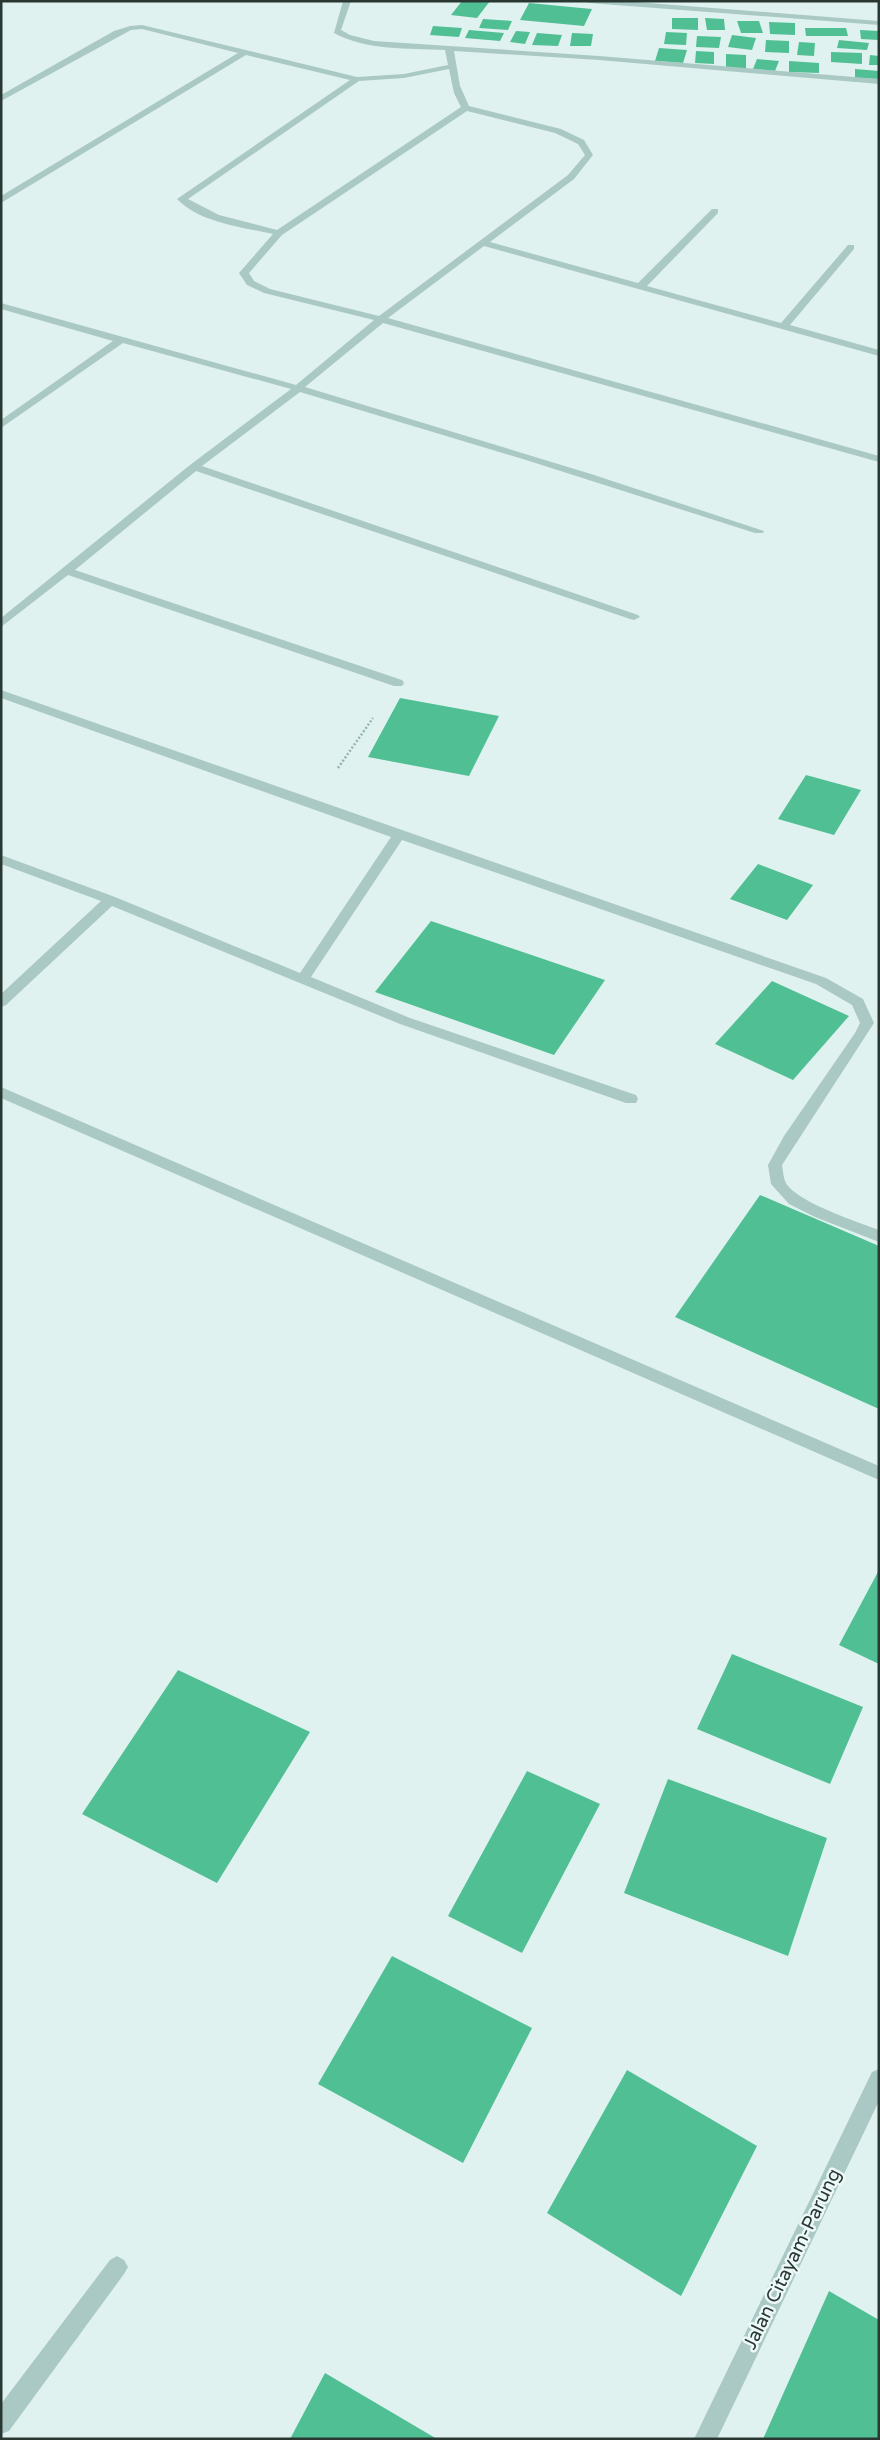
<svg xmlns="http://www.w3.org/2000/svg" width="880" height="2440" font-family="'Varela Round',sans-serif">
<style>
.building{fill:#50bf94}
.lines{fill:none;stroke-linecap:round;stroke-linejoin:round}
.path{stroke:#96b5af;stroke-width:2.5;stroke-dasharray:2 2;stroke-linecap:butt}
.street{fill:#abc9c4;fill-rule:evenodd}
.labels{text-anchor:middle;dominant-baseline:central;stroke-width:5;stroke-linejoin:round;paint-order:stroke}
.near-street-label{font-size:19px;fill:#2a3833;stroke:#ecf9f8}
</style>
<rect width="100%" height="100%" fill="#dff2f0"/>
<!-- building -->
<path class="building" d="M462,1H490L477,18L451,15Z
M529,3L592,9L584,26L520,20Z
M672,18H698V30L672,29Z
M705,18L724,19L725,30H707Z
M483,19L512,21L508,30L479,28Z
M737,21H759L763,33H741Z
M769,22L795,23V35L770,34Z
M433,26L462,28L459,37L430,35Z
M805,28H846L848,36H806Z
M469,30L504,33L500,41L465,38Z
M860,30L879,31V40L861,39Z
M516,31L530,32L525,44L510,42Z
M666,32L687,33L686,45L664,44Z
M537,33L562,35L558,46L532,45Z
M572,33L593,34L591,46H570Z
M732,35L756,38L752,50L728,47Z
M697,36L721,37L719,48L696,47Z
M766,40L789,41V53L765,52Z
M839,40L869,43L867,50L837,48Z
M799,42L815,43L814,56L797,55Z
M659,48L687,50L683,63L655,61Z
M696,51L714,52V64L695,63Z
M831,52L862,53V64L831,62Z
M726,54L746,55V68H726Z
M870,55L879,56V65H869Z
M757,59L779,61L775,71L753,69Z
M789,61L819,63V73L789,72Z
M855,69L879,71V79L855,78Z
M400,698L499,716L469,776L368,757Z
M806,775L861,790L834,835L778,819Z
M758,864L813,885L787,920L730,899Z
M431,921L605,980L554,1055L375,992Z
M772,981L849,1016L793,1080L715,1044Z
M760,1195L879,1246V1409L675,1317Z
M879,1570V1664L839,1645Z
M732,1654L863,1707L830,1784L697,1729Z
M178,1670L310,1732L217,1883L82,1814Z
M527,1771L600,1804L522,1953L448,1916Z
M668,1779L827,1838L788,1956L624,1893Z
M392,1956L532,2028L463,2163L318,2084Z
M627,2070L757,2146L681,2296L547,2213Z
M829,2291L879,2320V2439H763Z
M325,2373L437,2439H290Z"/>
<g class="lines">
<!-- path -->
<path class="path" d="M338,768L373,718"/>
<!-- street -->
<path class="street" d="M343,1H351L341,30L350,35L374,41L599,56L879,79V84L599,60L454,51L460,86L469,106L561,129L584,140L593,155L574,179L490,242L638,283L712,209H718V213L647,286L781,323L848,245H854V249L790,325L879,350V356L484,246L388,318L879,456V462L383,323L305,387L591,474L764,531L763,533H755L526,460L300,392L202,466L638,615L640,617L634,620L630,619L196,471L75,570L402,680L404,683L402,686H394L68,575L1,627V618L190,465L291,389L123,343L1,428V420L113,341L1,309V303L296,385L374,320L264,293L247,285L239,273L273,234C242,227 200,223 177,199L350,80L246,55L1,203V196L238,53L142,29L131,30L1,101V95L114,31L130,26L142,25L357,77L404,74L448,65L445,50C408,48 367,51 334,33ZM449,69L454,93L461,107L277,230L219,215L188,199L359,81L404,78ZM467,111L555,133L578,144L585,155L568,175L379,316L270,289L254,281L249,273L282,235Z
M585,1H623L879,21V25L589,3Z
M1,690L826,978L863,999L874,1023L782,1165C783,1170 783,1176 785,1181C793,1201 858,1222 879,1230V1242L815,1217L789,1204L771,1184L768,1165L784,1136L855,1033L860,1023L852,1005L816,984L402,840L311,977L410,1018L636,1095L638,1099L636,1103H626L400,1024L112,906L6,1005L1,1007V994L101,901L1,864V855L115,897L300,973L391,837L1,698Z
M1,1087L879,1466V1480L1,1098Z
M879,2069V2101L717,2439H694L872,2072Z
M117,2256L124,2260L128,2267L124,2274L9,2431L1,2434V2404L110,2260Z"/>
</g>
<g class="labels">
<!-- near-street labels -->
<g class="near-street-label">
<text transform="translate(792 2259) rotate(-64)">Jalan Citayam-Parung</text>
</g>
</g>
<!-- border -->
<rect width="880" height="2440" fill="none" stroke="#2a3833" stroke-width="5"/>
</svg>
